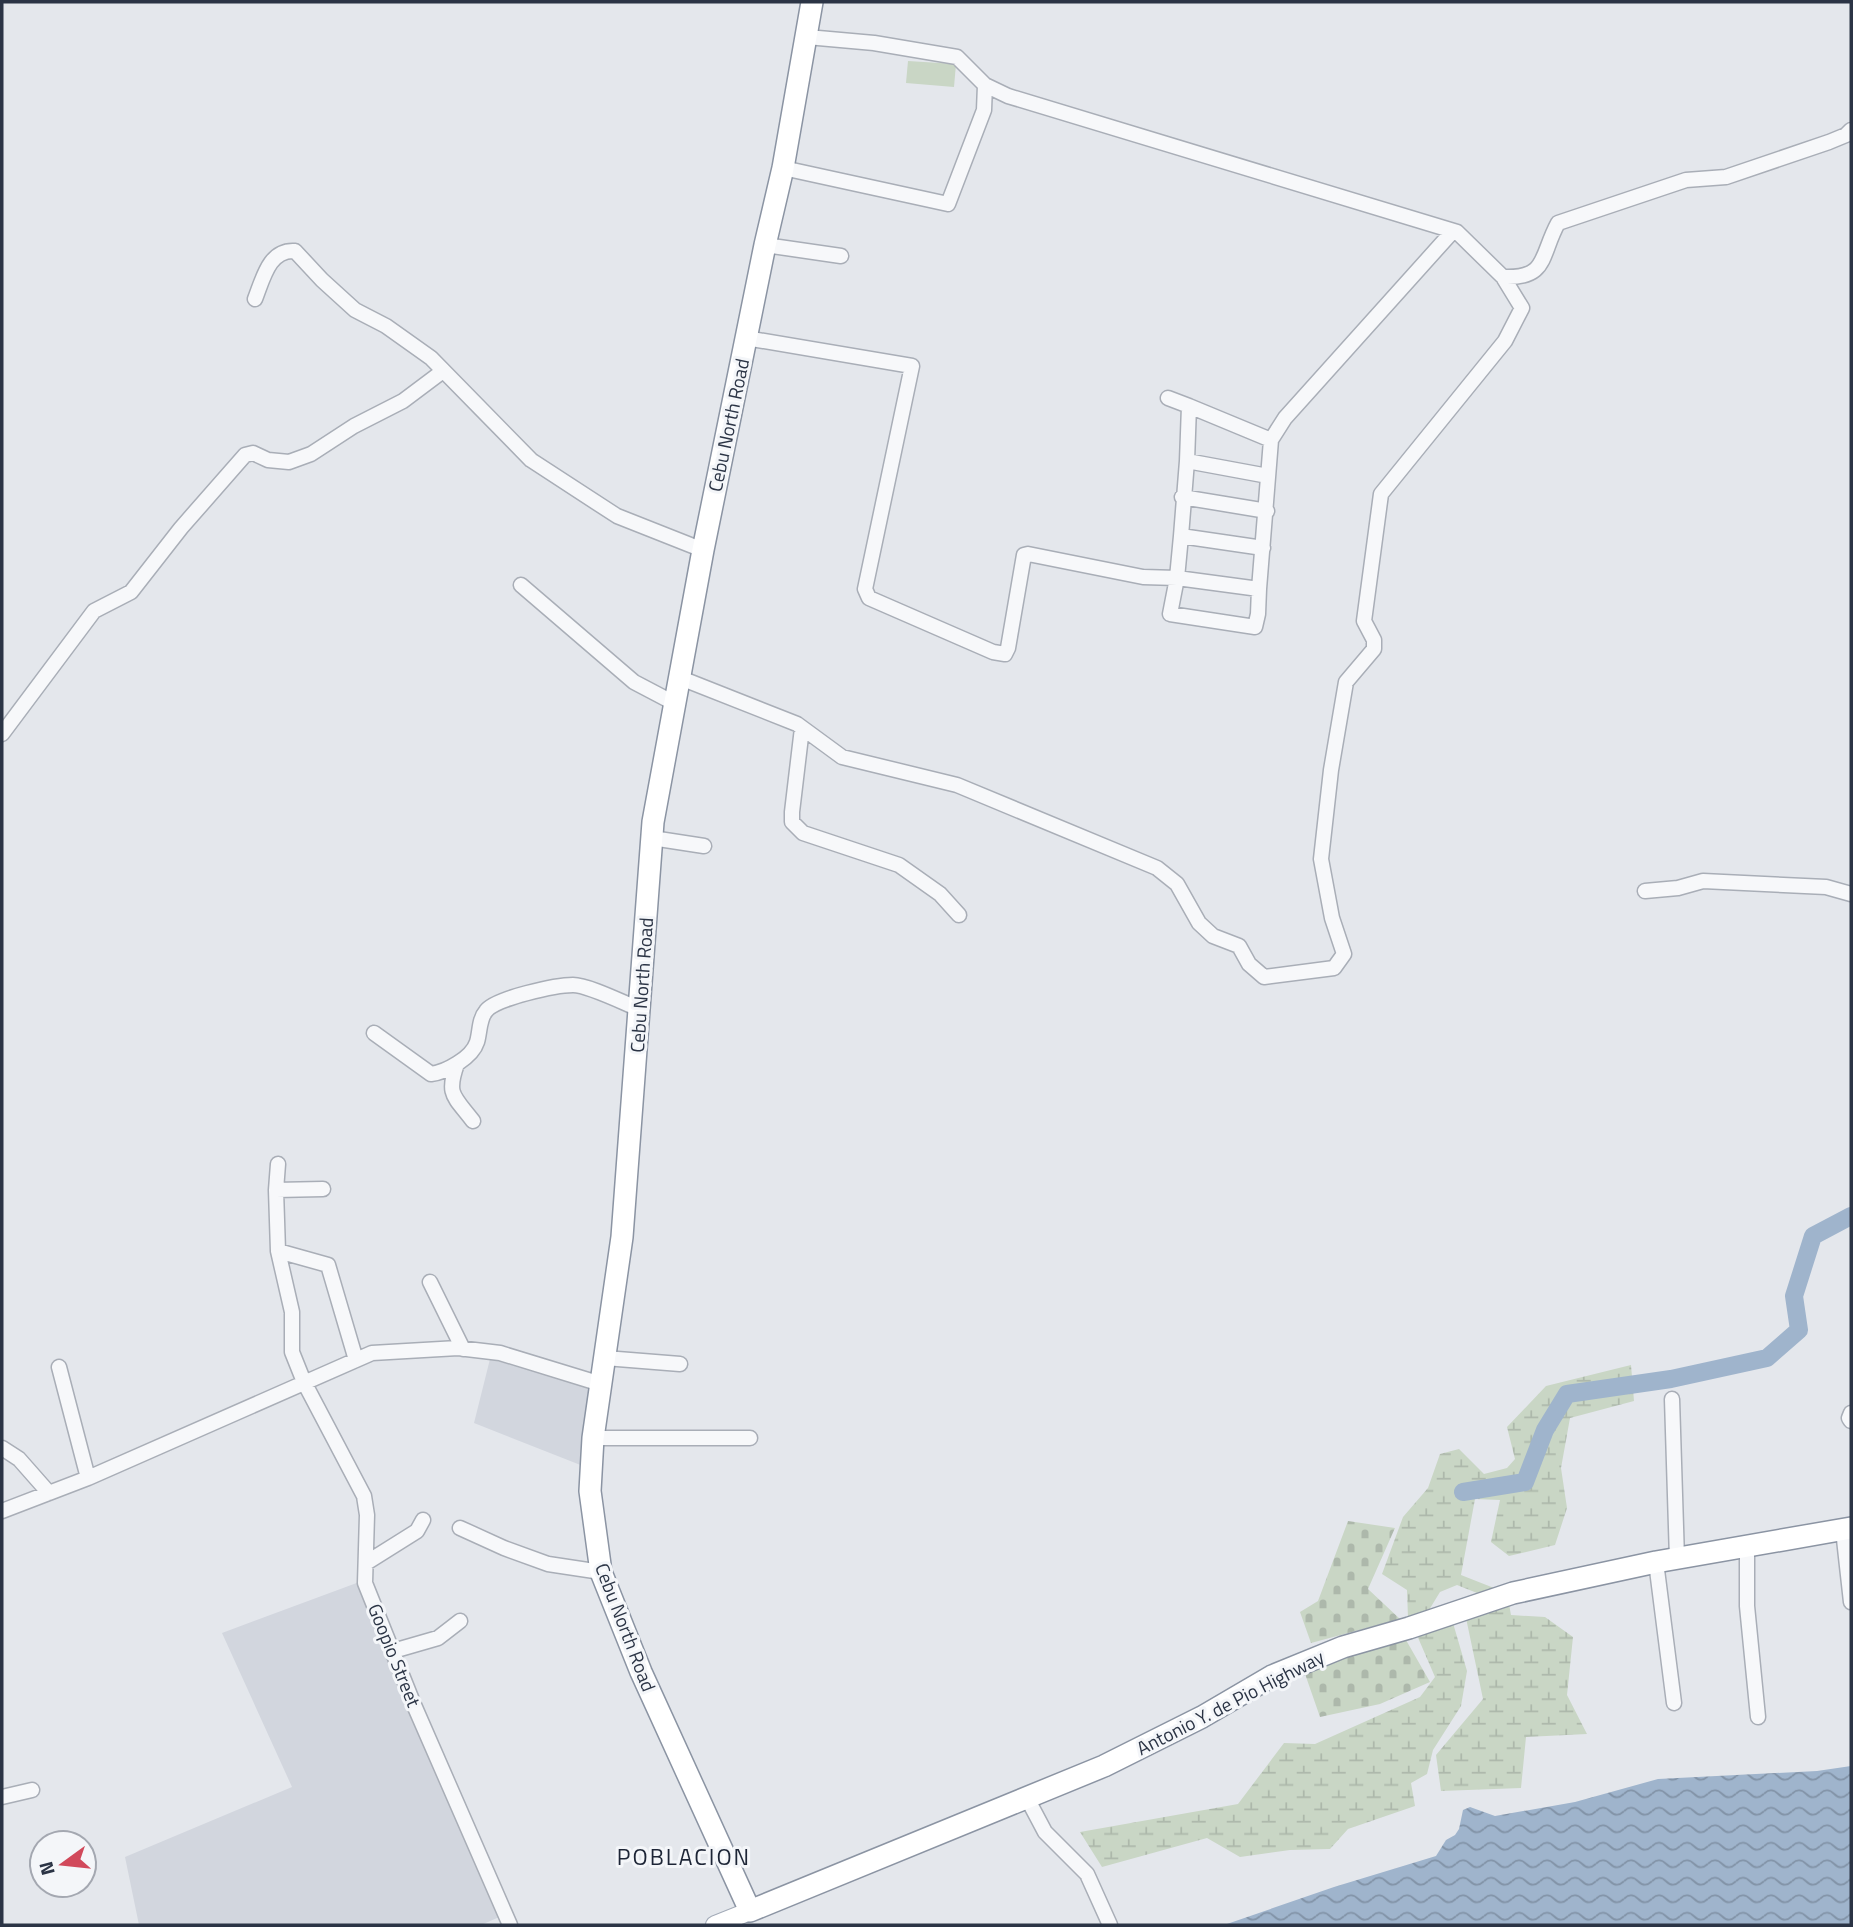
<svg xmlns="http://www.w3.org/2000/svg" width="1853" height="1927" font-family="'Titillium Web',sans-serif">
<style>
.built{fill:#d2d6de}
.wetland{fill:url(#wetland-marsh)}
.cemetery{fill:url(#cemetery-stones)}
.green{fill:#c9d6c5}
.water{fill:url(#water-waves)}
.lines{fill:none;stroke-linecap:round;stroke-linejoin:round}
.river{stroke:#9fb4cc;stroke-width:18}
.minor-casing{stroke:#a9aeb7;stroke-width:17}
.major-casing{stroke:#a3abb8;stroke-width:20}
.highway-casing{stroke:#8b94a3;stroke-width:24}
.minor{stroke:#f7f8fa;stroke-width:14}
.major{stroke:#fff;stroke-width:18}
.highway{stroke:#fff;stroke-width:21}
.labels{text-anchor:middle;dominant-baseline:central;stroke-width:6;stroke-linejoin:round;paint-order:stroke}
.street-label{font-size:19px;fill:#2b3445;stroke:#f4f6f9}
.quarter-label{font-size:23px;letter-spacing:2px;fill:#1d2536;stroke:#f4f6f9}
</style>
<defs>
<pattern id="wetland-marsh" width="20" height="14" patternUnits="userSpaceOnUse" patternTransform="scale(1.75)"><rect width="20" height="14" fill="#c9d6c5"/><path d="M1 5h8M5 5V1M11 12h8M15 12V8" fill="none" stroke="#adb8ab"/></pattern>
<pattern id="cemetery-stones" width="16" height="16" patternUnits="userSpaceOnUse" patternTransform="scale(1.75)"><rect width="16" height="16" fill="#c9d6c5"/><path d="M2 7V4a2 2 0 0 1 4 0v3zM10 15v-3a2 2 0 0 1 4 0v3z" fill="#adb8ab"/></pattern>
<pattern id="water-waves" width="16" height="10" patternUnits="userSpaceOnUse" patternTransform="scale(1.75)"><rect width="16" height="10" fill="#9fb4cc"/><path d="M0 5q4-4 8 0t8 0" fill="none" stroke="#8293a7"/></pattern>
</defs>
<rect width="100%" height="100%" fill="#e4e7ec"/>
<!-- built -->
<path class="built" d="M490,1359L593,1387L583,1466L474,1423Z
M362,1581L504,1915L481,1925H139L125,1857L292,1787L222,1633Z"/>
<!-- wetland -->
<path class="wetland" d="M1631,1365L1634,1401L1570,1418L1561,1468L1567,1508L1555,1545L1509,1556L1491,1542L1500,1500L1475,1499L1461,1575L1494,1588L1477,1593L1457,1585L1440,1592L1429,1610L1408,1618L1407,1590L1382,1574L1403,1517L1428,1488L1440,1454L1459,1449L1484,1474L1507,1468L1515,1459L1507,1427L1546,1386Z
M1509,1604L1511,1615L1545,1617L1573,1637L1567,1695L1587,1734L1526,1737L1521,1788L1441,1791L1436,1755L1483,1699L1466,1618Z
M1453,1623L1467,1671L1461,1706L1433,1750L1427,1774L1411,1783L1415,1806L1348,1829L1330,1849L1290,1850L1240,1857L1207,1838L1102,1867L1080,1832L1238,1804L1284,1743L1315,1744L1420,1697L1435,1677L1416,1633Z"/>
<!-- cemetery -->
<path class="cemetery" d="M1348,1521L1395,1528L1368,1589L1400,1619L1311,1643L1300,1612L1318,1601Z
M1402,1633L1430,1682L1380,1704L1320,1717L1304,1671Z"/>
<!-- green -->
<path class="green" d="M908,61L956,64L954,87L906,83Z"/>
<!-- water -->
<path class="water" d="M1851,1766V1925H1224L1334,1887L1436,1856L1446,1840L1455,1835L1459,1829L1463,1810L1470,1807L1495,1816L1575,1802L1658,1779L1817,1771Z"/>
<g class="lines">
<!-- river -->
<path class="river" d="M1463,1492L1525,1482L1545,1430L1567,1394L1671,1379L1767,1358L1799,1330L1794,1296L1813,1236L1851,1216"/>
<defs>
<path id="minor" d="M807,37L874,43L957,57L985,85L1008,96L1457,232L1503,277C1548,279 1540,256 1558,223L1686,180L1726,177L1829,142L1846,135L1851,130
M783,168L948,204L984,110L985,85
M765,245L841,256
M255,299C263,279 269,249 295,251L322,280L355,310L386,326L431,358L531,460L617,516L703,550
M746,338L912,366L865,589L869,598L993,652L1005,654L1008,648L1024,555L1028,554L1143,577L1177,578L1259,589L1271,440L1285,418L1453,231
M1168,398L1189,406L1187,461L1181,536L1177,578L1170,614L1255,627L1258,614L1259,589
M1189,406L1271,440
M1187,461L1268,476
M1182,497L1267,511
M1181,536L1263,548
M521,585L634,682L674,703
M678,677L797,724L842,757L957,785L1157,868L1177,884L1199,923L1213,936L1239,946L1249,964L1264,977L1334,968L1344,954L1332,918L1321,859L1331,770L1346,682L1374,649V640L1364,621L1381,494L1505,341L1522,308L1503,277
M802,728L792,812V822L803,833L899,865L940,894L959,915
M2,734L94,611L131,592L181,528L245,455L253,453L268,460L289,462L311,454L354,426L403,401L443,371
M652,838L704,846
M1645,891L1678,888L1703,881L1826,887L1851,894
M374,1033L431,1074C446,1072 472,1058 477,1042C480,1032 479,1019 486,1011C495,998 557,985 573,985C588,985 624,1003 639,1009
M457,1064C446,1095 454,1096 473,1121
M278,1164L276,1190L278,1251L292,1312V1352L304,1382L364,1496L367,1515L365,1583L414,1705L510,1925
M276,1190L323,1189
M278,1251L328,1265L356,1360
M430,1282L463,1349
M605,1358L680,1364
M59,1367L88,1478
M1672,1399L1677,1559
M1851,1413L1849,1418L1851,1421
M593,1438H750
M2,1448L19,1459L49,1493
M2,1511L88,1478L372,1353L458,1348L500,1353L601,1384
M460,1528L504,1548L548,1564L601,1572
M1843,1530L1851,1602
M1747,1546V1606L1758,1717
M1656,1562L1674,1703
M366,1563L417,1531L423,1520
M393,1651L438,1638L460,1621
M2,1797L32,1790
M1027,1798L1045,1832L1087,1874L1110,1925"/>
<path id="major" d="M715,1925L750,1911"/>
<path id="highway" d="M812,2L783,168L765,245L703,550L653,822L622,1237L593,1438L590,1491L601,1572L641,1672L750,1911L1104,1766L1202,1717L1272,1676L1343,1647L1409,1628L1513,1593L1656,1562L1851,1528"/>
</defs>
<!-- minor casing -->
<use href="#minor" class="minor-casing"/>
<!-- major casing -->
<use href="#major" class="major-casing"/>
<!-- highway casing -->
<use href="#highway" class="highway-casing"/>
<!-- minor -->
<use href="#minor" class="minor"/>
<!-- major -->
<use href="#major" class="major"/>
<!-- highway -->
<use href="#highway" class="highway"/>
</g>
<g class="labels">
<!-- street labels -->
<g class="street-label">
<text transform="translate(728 425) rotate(-78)">Cebu North Road</text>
<text transform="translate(641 985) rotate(-86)">Cebu North Road</text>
<text transform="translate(626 1627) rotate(69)">Cebu North Road</text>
<text transform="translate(395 1655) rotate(68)">Goopio Street</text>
<text transform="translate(1230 1702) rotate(-27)">Antonio Y. de Pio Highway</text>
</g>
<!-- quarter labels -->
<g class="quarter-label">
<text x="684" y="1856">POBLACION</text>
</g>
</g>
<!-- border -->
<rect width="1853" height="1927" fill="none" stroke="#2b3445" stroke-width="7"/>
<!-- north arrow -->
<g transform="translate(63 1864) rotate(255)"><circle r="33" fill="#f4f6f9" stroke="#a4a8b1" stroke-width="2"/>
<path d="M0-5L12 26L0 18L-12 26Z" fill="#d1495b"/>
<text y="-10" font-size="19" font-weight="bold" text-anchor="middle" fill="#2b3445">N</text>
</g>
</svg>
